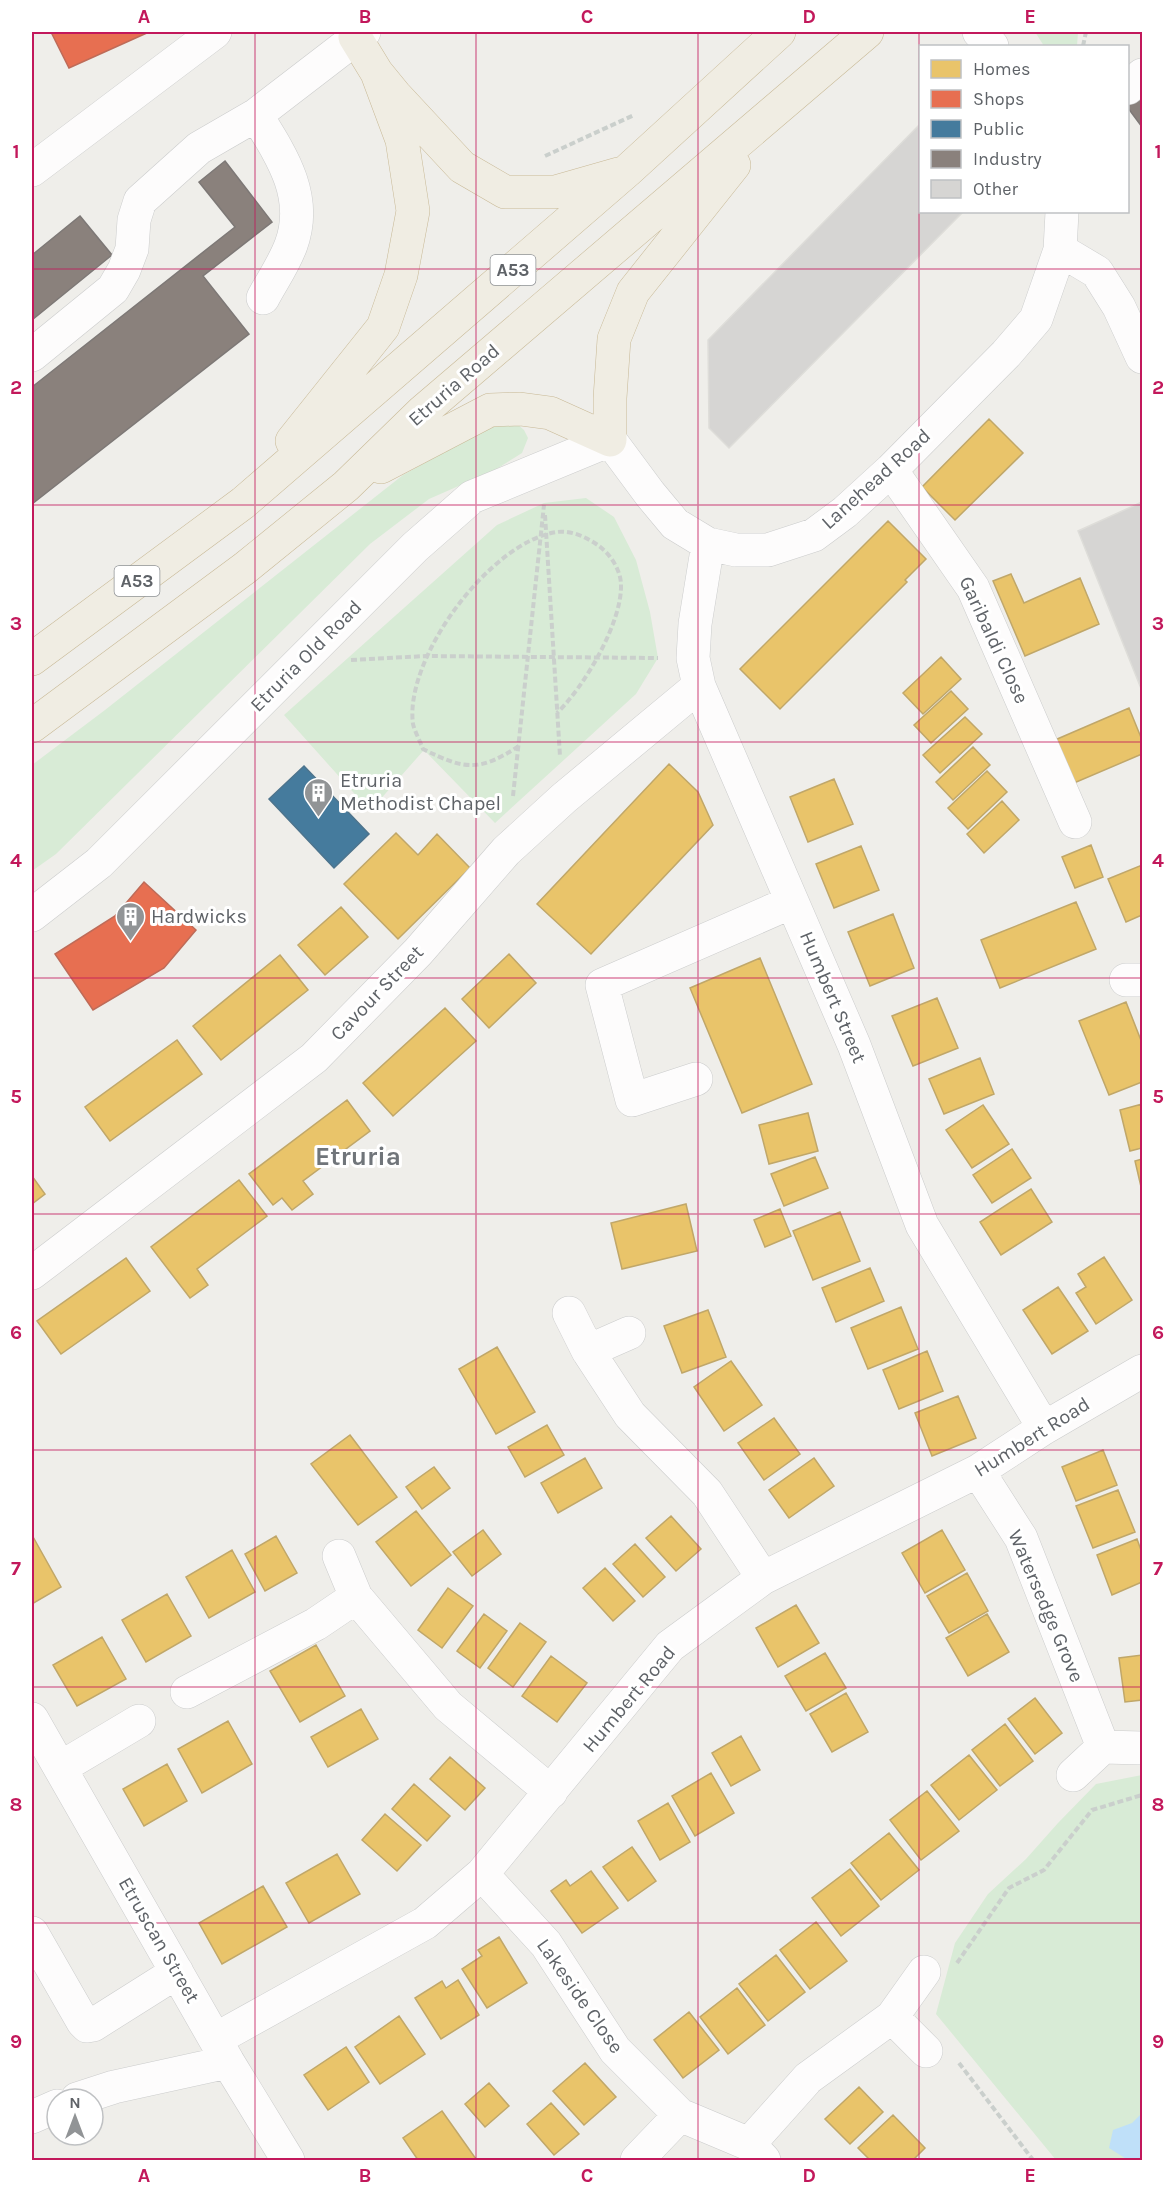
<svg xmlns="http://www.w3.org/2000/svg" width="1174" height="2192" font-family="Karla,sans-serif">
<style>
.green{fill:#d8ebd6}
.water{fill:#bfe0f9}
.homes{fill:#e9c46a;stroke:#c0a769;stroke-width:1.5}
.shops{fill:#e76f51;stroke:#be6b58;stroke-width:1.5}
.public{fill:#457b9d;stroke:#4d748d;stroke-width:1.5}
.industry{fill:#8a817c;stroke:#7d7876;stroke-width:1.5}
.building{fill:#d6d5d3;stroke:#deddd9;stroke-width:1.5}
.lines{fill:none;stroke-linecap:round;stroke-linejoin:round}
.minor-casing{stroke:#cbcccc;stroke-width:34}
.highway-casing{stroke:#c8b996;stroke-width:34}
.path{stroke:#cacfcc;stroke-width:4;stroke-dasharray:6 3;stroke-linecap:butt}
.minor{stroke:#fdfcfc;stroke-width:33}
.highway{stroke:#f0ede3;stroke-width:33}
.grid{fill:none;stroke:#c2185b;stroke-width:1.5;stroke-opacity:0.55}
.labels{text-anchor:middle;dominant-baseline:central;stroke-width:6;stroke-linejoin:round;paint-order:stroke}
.shield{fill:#fff;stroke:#8f9295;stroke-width:1.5}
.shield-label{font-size:18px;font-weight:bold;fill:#5f6368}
.street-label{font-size:20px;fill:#5f6368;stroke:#fff}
.poi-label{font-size:20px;fill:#5f6368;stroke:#fff;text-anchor:start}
.district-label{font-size:26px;font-weight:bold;fill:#70757a;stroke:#fff}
.neatline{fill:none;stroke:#c2185b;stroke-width:2}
.grid-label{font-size:20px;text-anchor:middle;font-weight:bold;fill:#c2185b}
</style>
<rect width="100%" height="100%" fill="#efeeea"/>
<!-- green -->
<path class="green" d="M1035,32H1078L1077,46H1044Z
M516,423L524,430L528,438L522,453L495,470L429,499L370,544L56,854L32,871V765L105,710L403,475L490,427Z
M586,498L614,517L636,560L650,612L658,658L636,694L495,823L424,750L370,811L284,715L497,525L544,503Z
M1142,1775V2160H1056L936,2014L955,1943L988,1894L1026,1859L1058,1823L1096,1784Z"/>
<!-- water -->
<path class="water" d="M1142,2113V2160H1128L1109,2148L1113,2130L1132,2123Z"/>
<!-- homes -->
<path class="homes" d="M989,419L1023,453L955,520L922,487Z
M888,521L926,559L905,580L907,582L780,709L740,669Z
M1011,574L1024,603L1080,578L1099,624L1025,656L993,581Z
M941,657L961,679L923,714L903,693Z
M951,691L968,709L931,743L914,725Z
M1129,708L1142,740V754L1074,783L1055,740Z
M965,717L982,734L940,773L923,755Z
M973,747L990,765L953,800L936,782Z
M669,764L698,792L713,825L591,954L537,904Z
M987,771L1007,792L968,829L948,808Z
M834,779L853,824L808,842L790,797Z
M1002,801L1019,820L984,853L967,834Z
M396,833L418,855L437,834L470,868L398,939L344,884Z
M1091,845L1103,877L1075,888L1062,857Z
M861,846L879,890L834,908L816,864Z
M1142,865V915L1126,922L1108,879Z
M1076,902L1096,949L1000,988L981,940Z
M341,907L368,937L325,975L298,945Z
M893,914L914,968L870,986L848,932Z
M509,954L536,983L489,1028L462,999Z
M280,955L308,990L221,1060L193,1026Z
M760,958L812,1084L742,1113L690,988Z
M937,998L958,1048L913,1066L892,1016Z
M1126,1002L1142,1043V1082L1109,1095L1079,1021Z
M445,1008L476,1041L393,1116L363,1083Z
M177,1040L202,1074L110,1141L85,1107Z
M980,1058L994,1094L944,1114L929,1079Z
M347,1100L370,1131L303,1181L313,1194L292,1210L282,1198L273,1205L249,1174Z
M1142,1104V1148L1130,1151L1120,1110Z
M983,1105L1009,1144L972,1168L946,1130Z
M808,1113L818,1151L769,1164L759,1125Z
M1012,1149L1031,1178L992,1203L973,1175Z
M815,1157L828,1188L784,1206L771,1174Z
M1142,1159V1191L1135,1161Z
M32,1176L45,1194L32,1204Z
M239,1180L267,1216L197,1269L208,1285L190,1298L151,1247Z
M1031,1189L1052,1222L1001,1255L980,1222Z
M686,1204L697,1251L622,1269L611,1223Z
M780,1209L791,1236L765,1247L754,1220Z
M840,1212L860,1261L813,1280L793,1231Z
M1104,1257L1132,1300L1096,1324L1076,1293L1086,1287L1078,1274Z
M126,1258L150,1291L61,1354L37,1321Z
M870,1268L884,1301L836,1322L822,1288Z
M1058,1287L1088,1331L1052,1354L1023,1310Z
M901,1307L918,1349L868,1369L851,1328Z
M708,1310L726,1357L682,1373L664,1326Z
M497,1347L535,1412L496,1434L459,1369Z
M927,1351L943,1391L899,1409L883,1370Z
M731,1361L762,1405L724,1431L694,1387Z
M958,1396L976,1438L932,1456L915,1413Z
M774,1418L800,1454L764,1480L738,1443Z
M547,1425L564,1455L525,1477L508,1447Z
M350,1435L397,1497L358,1525L311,1464Z
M1103,1450L1117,1485L1076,1501L1062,1467Z
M585,1458L602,1488L558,1513L541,1483Z
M814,1458L834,1486L789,1518L769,1490Z
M434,1467L450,1488L422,1509L406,1487Z
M1118,1490L1135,1532L1093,1548L1076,1506Z
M416,1511L451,1555L411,1586L376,1542Z
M671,1516L701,1549L676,1571L646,1538Z
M483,1530L501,1554L472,1576L453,1552Z
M942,1530L965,1570L925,1593L902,1553Z
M32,1535L61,1587L32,1604Z
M276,1536L297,1573L265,1591L245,1554Z
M1137,1539L1142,1553V1582L1112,1595L1097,1555Z
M635,1544L665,1577L643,1597L613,1564Z
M232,1550L255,1592L209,1618L186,1577Z
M605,1568L635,1601L613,1621L583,1588Z
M967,1573L988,1611L949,1633L927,1596Z
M448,1588L473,1606L442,1648L418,1630Z
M167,1594L191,1636L146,1662L122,1620Z
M796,1605L819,1643L778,1667L756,1628Z
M484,1614L507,1631L480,1668L457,1651Z
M987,1614L1009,1652L968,1676L946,1638Z
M520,1623L546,1642L513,1687L488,1668Z
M102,1637L126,1679L77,1706L53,1665Z
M316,1645L345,1696L300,1722L270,1671Z
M825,1653L846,1688L806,1711L785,1676Z
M1142,1655V1700L1125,1702L1119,1658Z
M551,1656L587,1683L557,1722L522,1696Z
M846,1693L868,1732L832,1752L810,1714Z
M1035,1698L1062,1733L1035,1754L1008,1719Z
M361,1709L378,1739L328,1767L311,1737Z
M228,1721L252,1764L202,1793L178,1749Z
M1005,1724L1033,1761L1000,1786L972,1750Z
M741,1736L760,1770L731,1786L712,1753Z
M969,1755L997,1790L959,1820L931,1785Z
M450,1757L485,1788L465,1810L430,1779Z
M167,1764L187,1801L144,1826L123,1789Z
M711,1773L734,1813L695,1836L672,1796Z
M414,1784L450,1816L427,1841L392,1809Z
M927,1791L959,1831L921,1860L890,1820Z
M668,1803L690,1842L660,1860L638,1821Z
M385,1814L421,1845L397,1871L362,1840Z
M889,1833L919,1870L881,1900L851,1863Z
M632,1847L656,1881L628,1901L603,1867Z
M337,1854L360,1894L309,1923L286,1883Z
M850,1869L879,1906L841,1936L812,1898Z
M591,1871L618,1908L582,1933L551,1891L566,1880L570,1886Z
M263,1886L287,1927L222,1964L199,1923Z
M816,1922L847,1961L810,1989L780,1950Z
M499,1937L527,1983L487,2008L462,1969L482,1956L478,1950Z
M776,1955L805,1992L768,2021L739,1984Z
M458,1980L479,2015L441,2039L415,1998L442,1981L446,1988Z
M737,1988L765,2025L728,2054L700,2017Z
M689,2012L719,2050L683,2078L654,2040Z
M399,2016L425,2054L380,2084L355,2047Z
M346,2047L369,2082L328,2110L304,2075Z
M585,2063L616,2097L584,2125L553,2091Z
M489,2083L509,2106L485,2127L465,2104Z
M859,2087L883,2112L850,2144L825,2119Z
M551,2103L579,2134L554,2155L527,2124Z
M442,2111L476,2159L474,2160H418L403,2138Z
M893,2115L925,2148L913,2160H870L858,2148Z"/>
<!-- shops -->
<path class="shops" d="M51,32H149L69,68Z
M144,882L196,930L164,968L93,1010L55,954L115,916Z"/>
<!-- public -->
<path class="public" d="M304,766L369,834L334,868L269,799Z"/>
<!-- industry -->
<path class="industry" d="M1142,91V127L1128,108V102Z
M225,161L272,222L203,276L249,334L32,504V387L235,227L199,182Z
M80,216L112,255L32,320V255Z"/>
<!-- building -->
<path class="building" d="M920,124V212H963L729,448L709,428L708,340Z
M1142,502V691L1078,531Z"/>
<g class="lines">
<defs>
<path id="minor" d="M979,32L992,46
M1128,88L1142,75
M32,170L215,32
M1060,250L1097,272L1119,307L1142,357
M263,298C272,281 284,264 291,245C309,196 281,155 256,115L364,32
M32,355L113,289L124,270L132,249L134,220L140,201L199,148L256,115
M891,470L973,588L1075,822
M708,544L695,624L693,658L699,686L854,1045L922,1225L1044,1428
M32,915L99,863L415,547L472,497L610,440L650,494L675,524L708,544L736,550H768L814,535L845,512L891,470L1006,354L1036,319L1060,250L1062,212
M1126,980H1142
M696,1079L632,1100L602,985L792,902
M32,1273L314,1058L418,952L506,851L564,798L699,686
M569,1313L588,1351L630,1415L707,1493L763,1578
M588,1351L629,1333
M978,1471L1021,1538L1103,1747
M339,1556L356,1597L448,1706L551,1792
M187,1692L316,1624L356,1597
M32,1719L228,2062L288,2160
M60,1768L139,1721
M1073,1775L1103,1747L1142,1748
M482,1874L546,1944L615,2050L680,2115L749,2144L764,2160
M32,1933L83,2022L87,2026L93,2025L177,1972
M892,2017L926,2051
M216,2039L425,1923L482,1874L670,1646L763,1578L978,1471L1044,1428L1142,1371
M77,2099L114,2087L228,2062
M32,2117L57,2106
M749,2144L808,2078L892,2017L924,1972
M637,2160L680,2115"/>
<path id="highway" d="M355,37L377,73L395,95L462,167L505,192H555L618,174
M292,441L383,327L401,275L413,211L402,140L377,73
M381,467L490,410L520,409L550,413L610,440V398L614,339L633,292L734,165
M32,659L243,503L627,171L779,32
M32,726L245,568L346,486L422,412L867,32"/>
</defs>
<!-- minor casing -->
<use href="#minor" class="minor-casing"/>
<!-- highway casing -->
<use href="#highway" class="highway-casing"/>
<!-- path -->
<path class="path" d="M1083,46L1086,32
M545,156L634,115
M545,515L560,756
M351,660L426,656L658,658
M519,746C479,772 465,770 423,749C420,741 415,732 413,724C404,658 491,541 557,532C572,530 588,538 599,546C610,554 621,570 621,585C622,623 584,687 557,713
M513,796L544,505
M957,1963L1009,1888L1044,1870L1092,1810L1142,1795
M959,2063L1033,2160"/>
<!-- minor -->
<use href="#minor" class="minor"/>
<!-- highway -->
<use href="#highway" class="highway"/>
</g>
<!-- grid -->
<path class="grid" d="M255,32V2160M476,32V2160M698,32V2160M919,32V2160M32,269H1142M32,505H1142M32,742H1142M32,978H1142M32,1214H1142M32,1450H1142M32,1687H1142M32,1923H1142"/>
<!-- icons -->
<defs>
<symbol id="building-pin" viewBox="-11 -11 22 30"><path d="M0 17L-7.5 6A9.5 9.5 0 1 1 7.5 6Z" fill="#919496" stroke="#fff"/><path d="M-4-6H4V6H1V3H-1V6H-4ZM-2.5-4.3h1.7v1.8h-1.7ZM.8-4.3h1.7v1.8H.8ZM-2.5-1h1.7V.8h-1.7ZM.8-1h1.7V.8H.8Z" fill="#fff"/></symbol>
</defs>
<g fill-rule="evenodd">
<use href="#building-pin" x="302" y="776" width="33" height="45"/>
<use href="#building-pin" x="114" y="900" width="33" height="45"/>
</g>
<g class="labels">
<!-- shield labels -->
<g class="shield">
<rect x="490.5" y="255" width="45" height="30" rx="4.5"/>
<rect x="114.5" y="566" width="45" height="30" rx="4.5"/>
</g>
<g class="shield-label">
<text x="513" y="270">A53</text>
<text x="137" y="581">A53</text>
</g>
<!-- street labels -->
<g class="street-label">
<text transform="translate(454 385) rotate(-41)">Etruria Road</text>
<text transform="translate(876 479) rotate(-42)">Lanehead Road</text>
<text transform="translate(994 640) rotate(65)">Garibaldi Close</text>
<text transform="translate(306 656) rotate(-45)">Etruria Old Road</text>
<text transform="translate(377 993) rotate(-46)">Cavour Street</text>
<text transform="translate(833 997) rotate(67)">Humbert Street</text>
<text transform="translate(1032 1437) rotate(-32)">Humbert Road</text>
<text transform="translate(1046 1606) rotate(67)">Watersedge Grove</text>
<text transform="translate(629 1699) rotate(-50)">Humbert Road</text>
<text transform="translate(159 1940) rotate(60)">Etruscan Street</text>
<text transform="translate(580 1996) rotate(55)">Lakeside Close</text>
</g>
<!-- poi labels -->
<g class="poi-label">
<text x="340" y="780">Etruria<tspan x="340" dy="23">Methodist Chapel</tspan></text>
<text x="151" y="916">Hardwicks</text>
</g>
<!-- district labels -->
<g class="district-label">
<text x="358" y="1156">Etruria</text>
</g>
</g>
<!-- border -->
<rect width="1174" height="2192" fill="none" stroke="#ffffff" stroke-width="66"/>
<!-- legend -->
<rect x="919" y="45" width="210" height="168" fill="#ffffff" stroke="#bfc1c3" stroke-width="1.5"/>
<rect x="931" y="60" width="30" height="18" fill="#e9c46a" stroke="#bfc1c3" stroke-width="1.5"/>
<text x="973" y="75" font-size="18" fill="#5f6368">Homes</text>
<rect x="931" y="90" width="30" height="18" fill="#e76f51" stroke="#bfc1c3" stroke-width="1.5"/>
<text x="973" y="105" font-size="18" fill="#5f6368">Shops</text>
<rect x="931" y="120" width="30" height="18" fill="#457b9d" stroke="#bfc1c3" stroke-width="1.5"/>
<text x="973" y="135" font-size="18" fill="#5f6368">Public</text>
<rect x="931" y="150" width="30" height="18" fill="#8a817c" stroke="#bfc1c3" stroke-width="1.5"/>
<text x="973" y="165" font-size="18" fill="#5f6368">Industry</text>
<rect x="931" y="180" width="30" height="18" fill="#d6d5d3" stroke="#bfc1c3" stroke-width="1.5"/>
<text x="973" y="195" font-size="18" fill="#5f6368">Other</text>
<!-- north arrow -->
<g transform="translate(75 2117)"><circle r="28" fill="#ffffff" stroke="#bfc1c3" stroke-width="1.5"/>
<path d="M0-4.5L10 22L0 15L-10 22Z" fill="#919496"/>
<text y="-9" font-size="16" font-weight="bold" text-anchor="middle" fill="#5f6368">N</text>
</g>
<rect x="33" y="33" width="1108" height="2126" class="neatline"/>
<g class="grid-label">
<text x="144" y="23">A</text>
<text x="365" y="23">B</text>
<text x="587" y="23">C</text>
<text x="809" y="23">D</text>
<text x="1030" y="23">E</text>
<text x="16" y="158">1</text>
<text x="1158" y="158">1</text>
<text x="16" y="394">2</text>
<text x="1158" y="394">2</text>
<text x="16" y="630">3</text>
<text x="1158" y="630">3</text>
<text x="16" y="867">4</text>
<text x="1158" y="867">4</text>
<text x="16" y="1103">5</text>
<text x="1158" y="1103">5</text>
<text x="16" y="1339">6</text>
<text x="1158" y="1339">6</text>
<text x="16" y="1575">7</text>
<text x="1158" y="1575">7</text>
<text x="16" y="1811">8</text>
<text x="1158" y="1811">8</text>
<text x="16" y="2048">9</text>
<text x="1158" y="2048">9</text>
<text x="144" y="2182">A</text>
<text x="365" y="2182">B</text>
<text x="587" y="2182">C</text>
<text x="809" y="2182">D</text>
<text x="1030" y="2182">E</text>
</g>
</svg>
